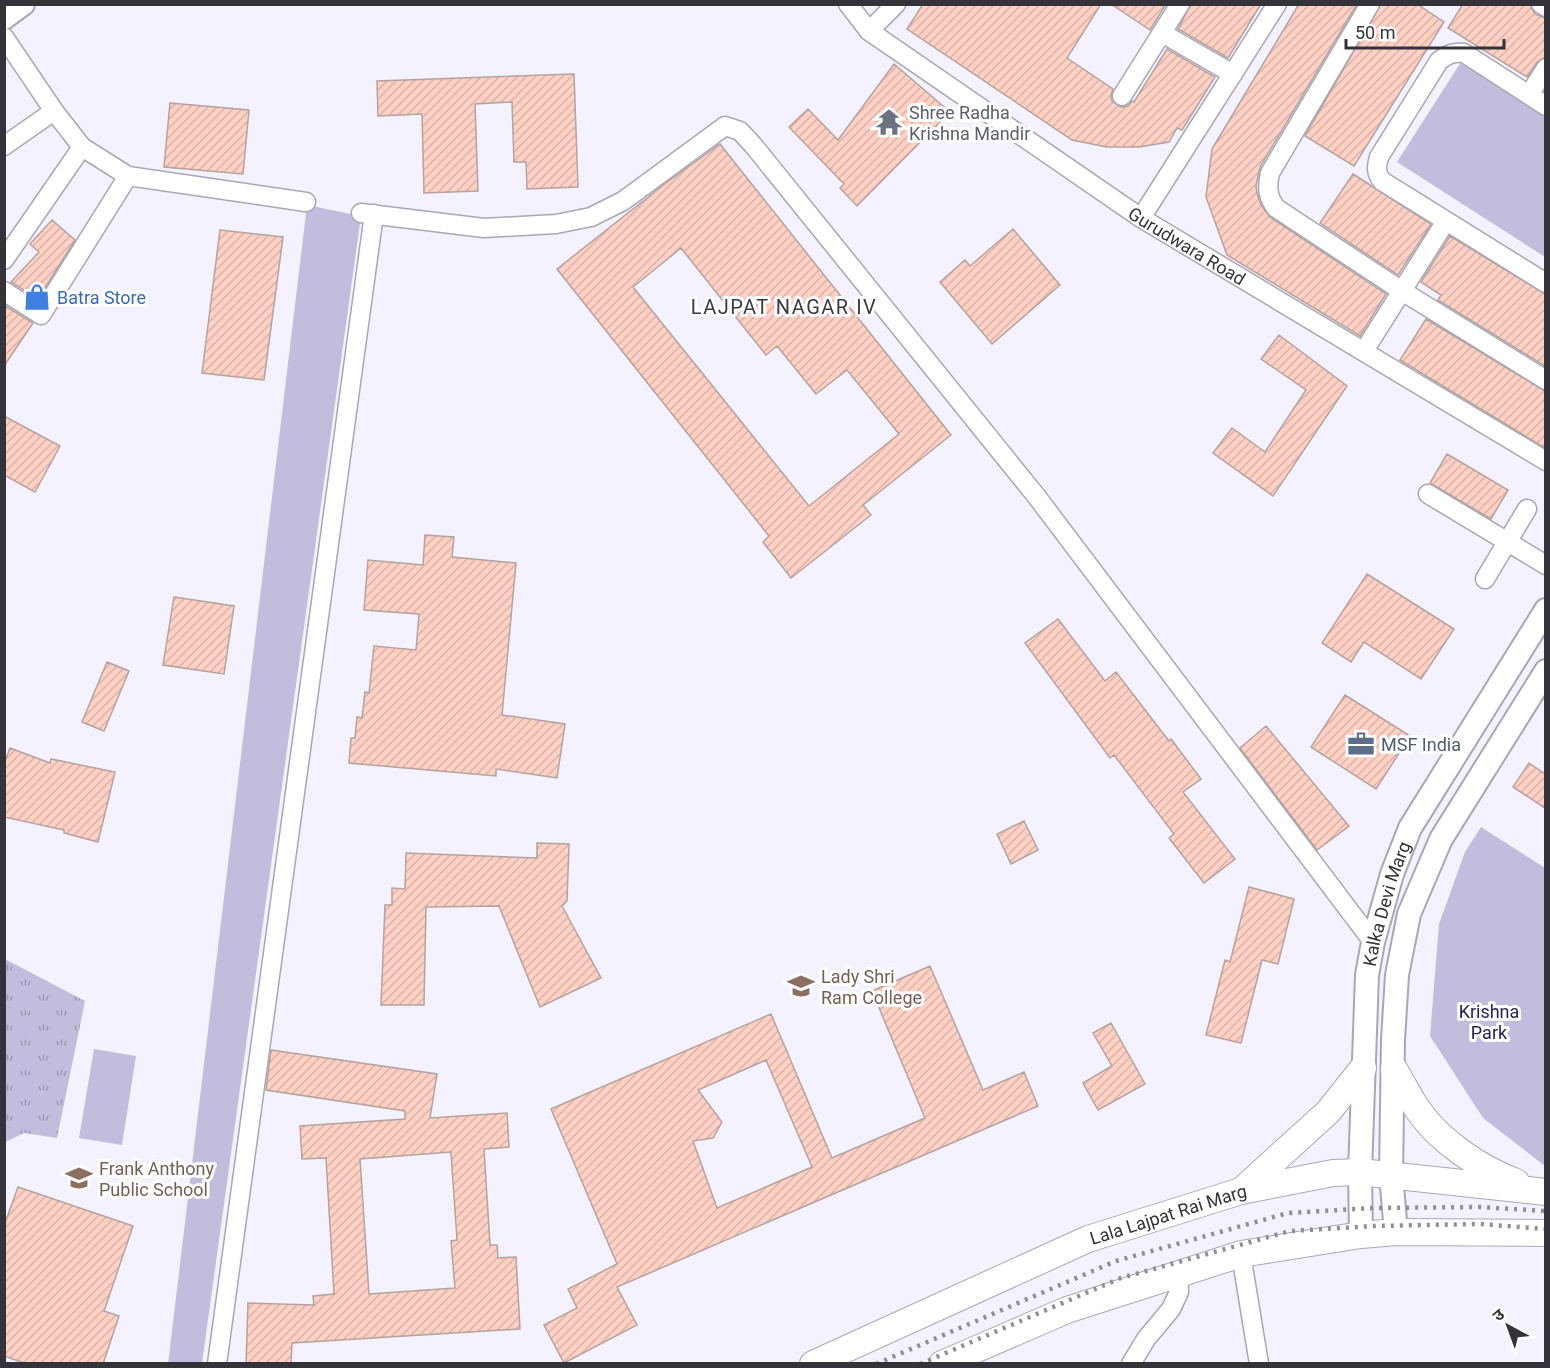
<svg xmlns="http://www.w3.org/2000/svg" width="1550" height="1368" font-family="Roboto,'Noto Sans Devanagari',sans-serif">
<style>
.grass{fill:url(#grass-tufts)}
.park{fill:#c1bddc}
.building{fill:url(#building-hatch);stroke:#b4a39e;stroke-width:1.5;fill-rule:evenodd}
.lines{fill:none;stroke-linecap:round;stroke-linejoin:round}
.minor-casing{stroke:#a9a7b6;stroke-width:21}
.tertiary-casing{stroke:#a9a7b6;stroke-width:26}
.secondary-casing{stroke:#a9a7b6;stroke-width:28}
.minor{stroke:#fff;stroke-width:18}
.tertiary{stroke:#fff;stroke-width:22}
.secondary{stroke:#fff;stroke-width:26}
.rail{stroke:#8f8d97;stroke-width:4.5;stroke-dasharray:3 6;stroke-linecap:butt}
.labels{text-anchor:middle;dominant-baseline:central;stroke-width:6;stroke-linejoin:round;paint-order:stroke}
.worship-label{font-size:18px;fill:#5b616d;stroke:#fff;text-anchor:start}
.street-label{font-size:18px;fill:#343339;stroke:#fff}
.shop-label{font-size:18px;fill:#366cbe;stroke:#fff;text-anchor:start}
.service-label{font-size:18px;fill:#4e5e75;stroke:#fff;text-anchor:start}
.education-label{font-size:18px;fill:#785e54;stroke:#fff;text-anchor:start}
.park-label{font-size:18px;fill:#2c2151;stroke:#fff}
.neighbourhood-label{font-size:20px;letter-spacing:1.5px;fill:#3b3945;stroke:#fff}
</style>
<defs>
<pattern id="grass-tufts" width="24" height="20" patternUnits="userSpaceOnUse" patternTransform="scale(1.5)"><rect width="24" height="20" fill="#c1bddc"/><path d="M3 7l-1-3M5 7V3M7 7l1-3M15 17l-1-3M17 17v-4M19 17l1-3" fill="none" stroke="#9e9ab3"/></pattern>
<pattern id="building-hatch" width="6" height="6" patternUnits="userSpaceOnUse" patternTransform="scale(1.5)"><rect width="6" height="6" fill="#fed1c4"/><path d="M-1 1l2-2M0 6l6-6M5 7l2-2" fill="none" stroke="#dab4a9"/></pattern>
</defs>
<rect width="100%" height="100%" fill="#f4f2ff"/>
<!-- grass -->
<path class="grass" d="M5,959L85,1001L57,1138L24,1133L5,1142Z"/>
<!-- park -->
<path class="park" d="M1461,62L1545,116V257L1397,162Z
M307,205L361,216L202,1363L168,1364Z
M1481,827L1545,868V1166L1483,1118L1430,1036L1439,924L1465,852Z
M94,1049L136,1056L122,1145L79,1138Z"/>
<!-- building -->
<path class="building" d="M923,4H1101L1067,58L1113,89L1111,95L1112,101L1121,107L1128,106L1132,101L1134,102L1167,49L1215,77L1182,130L1177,128L1169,142L1139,147H1107L1072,140L907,29Z
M1111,4H1166L1150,30Z
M1191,4H1261L1228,58L1178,29Z
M1299,4H1357L1260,167L1256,186L1257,193L1261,205L1270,217L1386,294L1360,336L1227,255L1206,197L1212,149Z
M1381,4H1417L1444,22L1354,166L1305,136Z
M1463,4L1530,5L1535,14L1545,18V57L1537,62L1527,77L1448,28Z
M894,64L950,112L857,206L840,188L844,184L789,127L808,109L838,140Z
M574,74L578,187L527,189L526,162H514L512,102L475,104L478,191L424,193L422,114L378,116L377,81Z
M170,103L249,110L243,174L164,167Z
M720,144L951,435L863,505L871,515L791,578L763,542L769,536L557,269L666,183ZM681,248L766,355L777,346L816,394L847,370L899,434L809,506L633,287Z
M1353,174L1431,224L1398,275L1320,223Z
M52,220L75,240L38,299L11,282L39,252L30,244Z
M1013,229L1060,285L992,344L940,282L965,260L970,266Z
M220,230L283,237L264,380L202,373Z
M1450,236L1545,294V366L1438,300L1441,295L1421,282Z
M4,305L33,323L4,366Z
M1426,319L1545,391V448L1400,360Z
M1279,335L1347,386L1273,496L1213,453L1232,428L1265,452L1306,390L1261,359Z
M4,416L60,446L35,492L4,475Z
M1447,454L1508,490L1491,519L1430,483Z
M425,535L454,537L452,557L516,563L502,715L565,724L557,778L496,769V776L349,763L351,738H355L357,717L362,718L365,692L369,693L374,646L416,650L419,614L364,610L368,560L423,565Z
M1367,574L1454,629L1421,679L1364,642L1351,662L1322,643Z
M174,597L234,606L224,674L163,665Z
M1058,619L1105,681L1116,672L1169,741L1171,739L1201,779L1183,792L1235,859L1204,883L1169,838L1174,834L1114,755L1110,758L1025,643Z
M107,662L129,671L104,731L82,722Z
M1345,695L1410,736L1376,789L1311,747Z
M1266,726L1349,826L1317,850L1240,748Z
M10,748L50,763L51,759L115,772L98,842L64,833V830L4,817V764Z
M1529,763L1545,774V808L1513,787Z
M1024,821L1038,850L1011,864L997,834Z
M537,843L569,844L567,901L562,906L601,978L540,1007L499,906L426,907L424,1005H381L385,905H392V888L405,889L406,853L537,858Z
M1249,887L1294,899L1278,964L1262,960L1241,1043L1206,1035L1225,960L1230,962Z
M930,966L983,1090L1024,1072L1038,1106L617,1287L637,1325L564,1363L544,1325L577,1308L568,1289L617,1264L551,1109L771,1014L832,1158L925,1118L872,991ZM766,1060L812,1167L717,1208L693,1141L713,1138L722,1122L698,1090Z
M1111,1023L1145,1084L1098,1110L1083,1083L1112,1066L1093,1033Z
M271,1050L437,1074L430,1118L507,1113L509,1147L484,1149L490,1245H497L498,1258L516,1257L520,1329L292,1343L291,1364H246L248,1303L314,1305L313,1296L334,1294L326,1158L302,1159L300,1126L405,1119V1111L266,1090ZM451,1152L457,1240L451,1241L455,1288L369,1294L360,1159Z
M18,1187L133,1226L104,1311L119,1316L103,1364H27L4,1356V1226Z"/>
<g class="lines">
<defs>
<g id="minor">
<path id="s1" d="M848,4L869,31L1141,218L1546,461"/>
<path d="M1370,4L1270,173C1267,187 1267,196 1276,208L1402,291L1546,380"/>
<path d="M1541,4L1546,7"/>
<path d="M869,31L896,4"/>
<path d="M1162,33L1233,74"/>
<path d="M4,37L54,111L82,147L128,176L306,202"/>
<path d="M1529,95L1546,68"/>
<path d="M1122,96L1180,4"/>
<path d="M1546,106L1464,53C1453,52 1448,54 1439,61L1379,157C1376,167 1376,173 1382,181L1546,283"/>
<path d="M4,146L54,111"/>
<path d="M361,213L484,228L556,224L591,217L623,201L725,126L740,131L753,145L1037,497L1373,942"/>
<path d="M1141,218L1277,4"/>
<path d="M4,260L82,147"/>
<path d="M4,291L41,315L128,176"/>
<path d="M1364,351L1446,221"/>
<path d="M1428,494L1546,565"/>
<path d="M1485,579L1527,509"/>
<path d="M1241,1254L1259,1364"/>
<path d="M217,1364L374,214"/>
<path d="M1131,1364L1146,1339L1171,1309L1179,1292L1178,1273"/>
</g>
<g id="tertiary">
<path d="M4,18L23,4"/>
<path d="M1396,1232L1391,1175L1393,1040L1397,975L1409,914L1441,839L1546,671"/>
<path id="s2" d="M1361,1235L1360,1172L1367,975L1373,942L1392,874L1410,828L1546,610"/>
</g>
<g id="secondary">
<path d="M1394,1069C1402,1082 1409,1097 1418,1110C1439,1141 1481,1169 1516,1182"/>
<path d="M1241,1191L1328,1112L1363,1068"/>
<path id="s3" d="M813,1364L1088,1239L1241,1191L1333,1173L1360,1172L1546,1192"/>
<path d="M942,1364L1067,1310L1241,1254L1361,1235L1396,1232L1546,1233"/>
</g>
</defs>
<!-- minor casing -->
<use href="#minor" class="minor-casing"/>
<!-- tertiary casing -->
<use href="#tertiary" class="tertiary-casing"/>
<!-- secondary casing -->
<use href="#secondary" class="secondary-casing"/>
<!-- minor -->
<use href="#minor" class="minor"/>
<!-- tertiary -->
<use href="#tertiary" class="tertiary"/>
<!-- secondary -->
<use href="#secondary" class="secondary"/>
<!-- rail -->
<path class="rail" d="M876,1364L1116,1261L1288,1213L1374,1208L1480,1207L1546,1211
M920,1364L1121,1278L1290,1231L1374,1226L1480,1224L1546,1229"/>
</g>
<!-- icons -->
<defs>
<symbol id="temple-bare" viewBox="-9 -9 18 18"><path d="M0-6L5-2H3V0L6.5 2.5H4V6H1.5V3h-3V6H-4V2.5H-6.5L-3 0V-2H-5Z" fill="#6b7280" stroke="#fff" stroke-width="2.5" paint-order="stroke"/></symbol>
<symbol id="shop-bare" viewBox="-9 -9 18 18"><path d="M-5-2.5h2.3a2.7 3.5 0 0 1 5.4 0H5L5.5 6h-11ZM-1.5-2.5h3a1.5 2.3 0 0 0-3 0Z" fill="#3f7fe0" stroke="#fff" stroke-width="2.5" paint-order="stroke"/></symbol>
<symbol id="office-bare" viewBox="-9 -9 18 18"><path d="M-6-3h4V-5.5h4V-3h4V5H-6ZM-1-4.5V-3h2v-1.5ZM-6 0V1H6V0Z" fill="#5c6f8a" stroke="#fff" stroke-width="2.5" paint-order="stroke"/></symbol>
<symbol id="university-bare" viewBox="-9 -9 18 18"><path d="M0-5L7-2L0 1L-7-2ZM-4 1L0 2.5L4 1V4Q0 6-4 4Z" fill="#8d6e63" stroke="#fff" stroke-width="2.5" paint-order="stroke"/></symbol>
<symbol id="school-bare" viewBox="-9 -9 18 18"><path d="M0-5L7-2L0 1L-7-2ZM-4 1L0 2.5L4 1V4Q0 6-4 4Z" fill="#8d6e63" stroke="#fff" stroke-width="2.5" paint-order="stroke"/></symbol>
</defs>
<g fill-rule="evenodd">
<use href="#temple-bare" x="870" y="103" width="38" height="38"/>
<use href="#shop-bare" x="18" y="278" width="38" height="38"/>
<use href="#office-bare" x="1342" y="725" width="38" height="38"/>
<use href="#university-bare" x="782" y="967" width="38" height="38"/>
<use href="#school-bare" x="60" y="1159" width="38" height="38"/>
</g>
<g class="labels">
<!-- worship labels -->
<g class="worship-label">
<text x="909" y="112">Shree Radha<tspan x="909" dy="21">Krishna Mandir</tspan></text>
</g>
<!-- street labels -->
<g class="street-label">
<text stroke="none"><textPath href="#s1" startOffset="418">Gurudwara Road</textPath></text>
<text stroke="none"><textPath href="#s2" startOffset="334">Kalka Devi Marg</textPath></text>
<text stroke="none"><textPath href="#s3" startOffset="386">Lala Lajpat Rai Marg</textPath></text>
</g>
<!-- shop labels -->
<g class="shop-label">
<text x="57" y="297">Batra Store</text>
</g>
<!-- service labels -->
<g class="service-label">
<text x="1381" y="744">MSF India</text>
</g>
<!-- education labels -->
<g class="education-label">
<text x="821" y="976">Lady Shri<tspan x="821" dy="21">Ram College</tspan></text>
<text x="99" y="1168">Frank Anthony<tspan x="99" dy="21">Public School</tspan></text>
</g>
<!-- park labels -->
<g class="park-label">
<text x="1489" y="1011">Krishna<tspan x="1489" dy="21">Park</tspan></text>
</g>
<!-- neighbourhood labels -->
<g class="neighbourhood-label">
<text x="784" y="307">LAJPAT NAGAR IV</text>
</g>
</g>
<!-- border -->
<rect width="1550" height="1368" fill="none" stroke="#343339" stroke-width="12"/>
<!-- north arrow -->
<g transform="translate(1508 1326) rotate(319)" stroke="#ffffff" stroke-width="4.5" paint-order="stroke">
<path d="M0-4.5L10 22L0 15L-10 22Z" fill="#343339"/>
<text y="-9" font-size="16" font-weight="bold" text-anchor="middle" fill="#343339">उ</text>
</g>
<!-- scale -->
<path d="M1346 39v9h158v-9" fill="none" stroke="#343339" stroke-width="3"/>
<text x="1355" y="39" font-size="18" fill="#343339" stroke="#ffffff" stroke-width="4.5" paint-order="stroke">50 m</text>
</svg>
